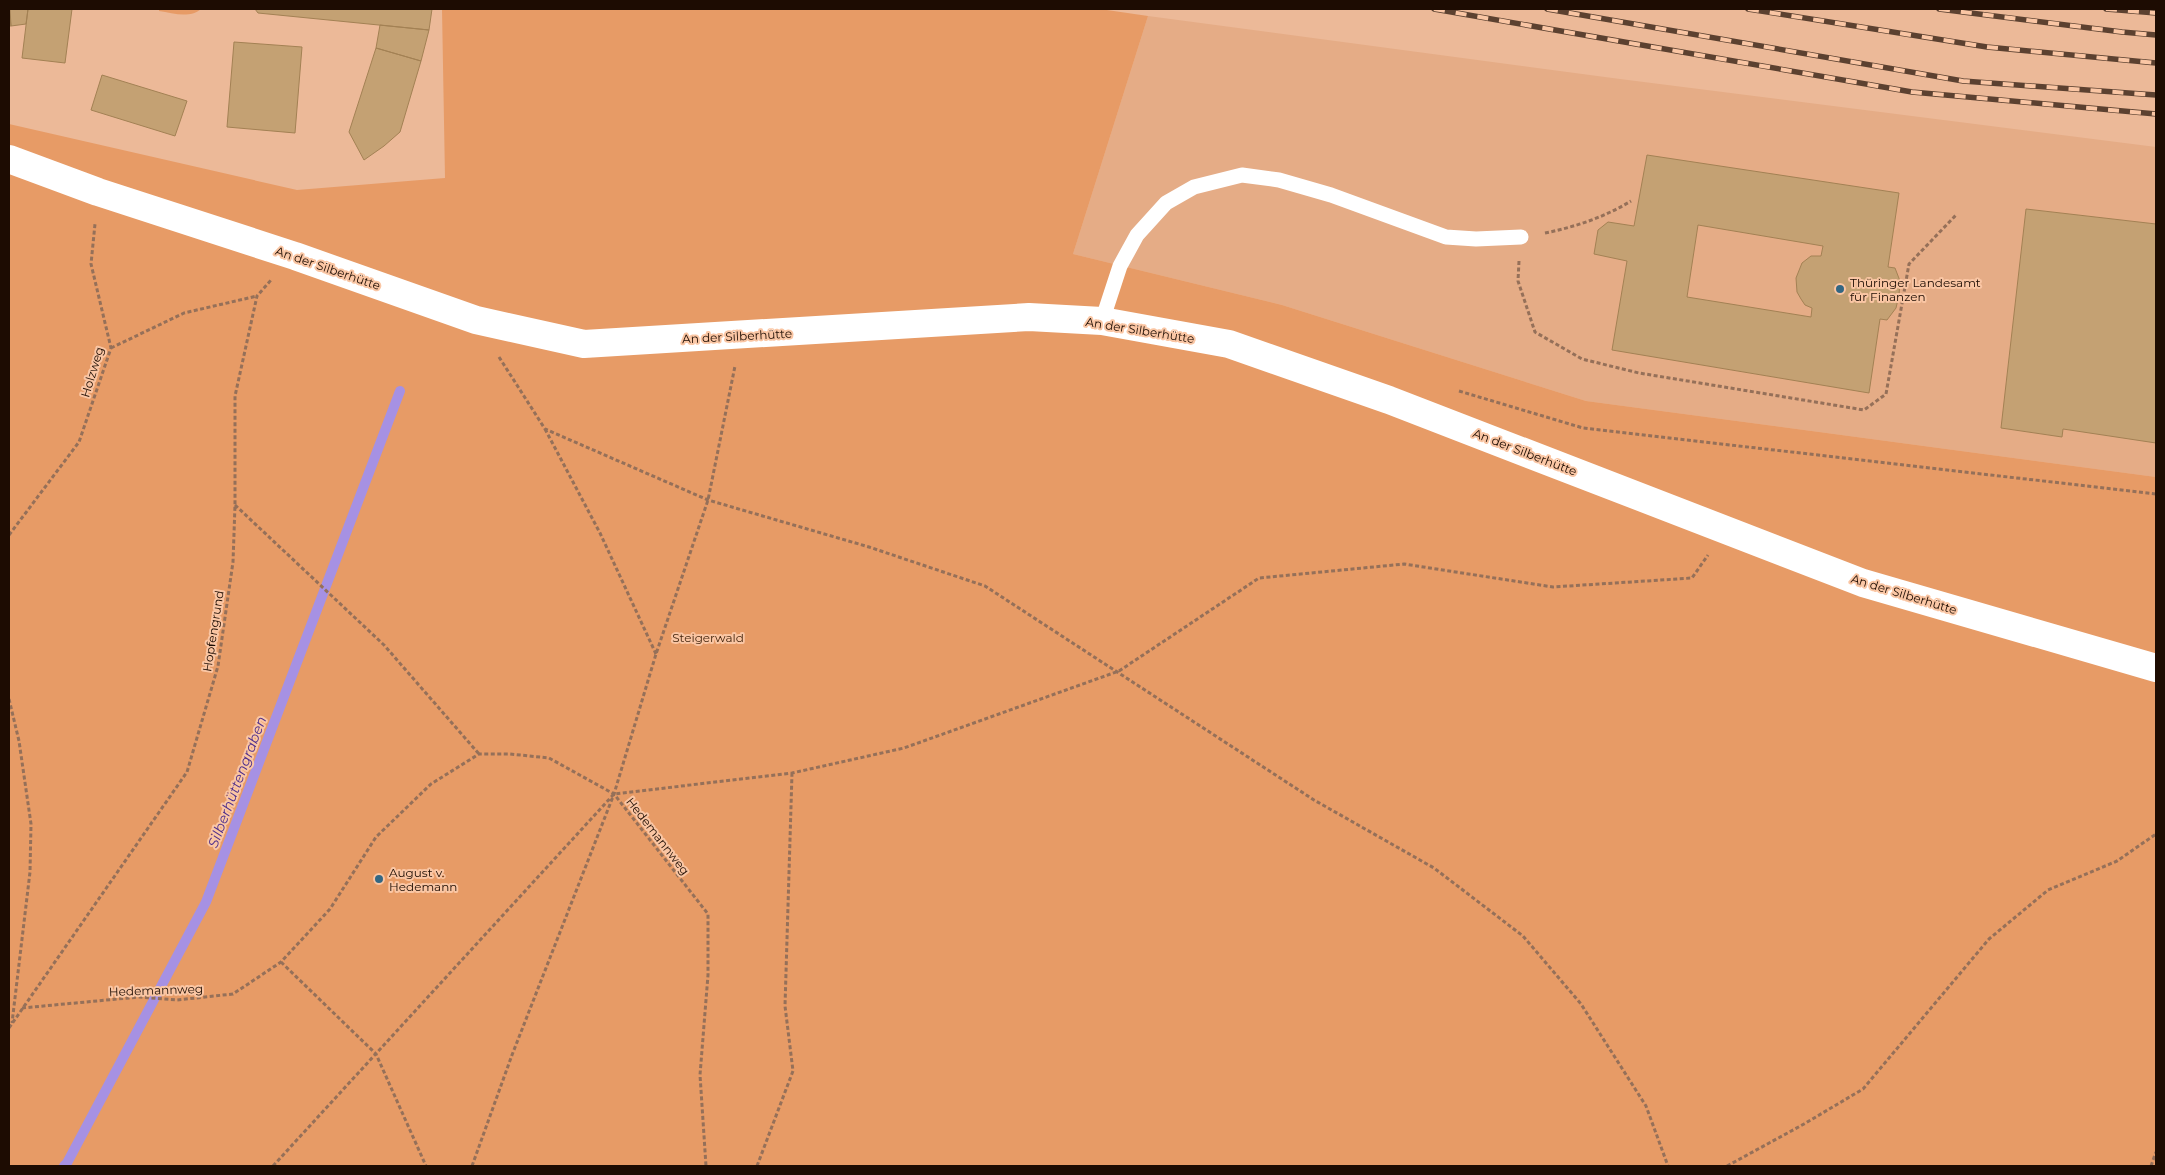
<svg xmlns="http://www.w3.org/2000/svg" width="2165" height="1175" font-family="Montserrat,sans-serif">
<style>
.built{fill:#e5ac86}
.green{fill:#e79b66}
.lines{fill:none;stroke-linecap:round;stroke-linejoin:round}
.stream{stroke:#a691e3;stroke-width:10}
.building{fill:#c4a173;stroke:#a38154;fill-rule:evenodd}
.path{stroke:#957059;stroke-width:3;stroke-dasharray:4 2.5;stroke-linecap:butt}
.service{stroke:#fff;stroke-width:15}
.minor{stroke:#fff;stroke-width:28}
.rail-casing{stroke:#5c4130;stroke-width:5.5}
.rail{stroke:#fac6a4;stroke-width:4;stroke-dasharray:11;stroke-linecap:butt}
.poi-dot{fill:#336783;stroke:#fac6a4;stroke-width:2}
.labels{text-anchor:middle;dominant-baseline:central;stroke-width:4;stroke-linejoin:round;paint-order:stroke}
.street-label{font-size:12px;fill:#1d0c02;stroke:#fac6a4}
.poi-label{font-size:12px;fill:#1d0c02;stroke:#fac6a4;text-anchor:start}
.park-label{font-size:12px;fill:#45260e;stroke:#fac6a4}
.water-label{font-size:14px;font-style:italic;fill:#4e2e8b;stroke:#fac6a4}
</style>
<rect width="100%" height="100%" fill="#ecb998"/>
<!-- built -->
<path class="built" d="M1148,16L1620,79L2156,147V477L1586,401L1282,305L1073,254Z"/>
<!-- green -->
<path class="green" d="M159,9H201C189,19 173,13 159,11Z
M442,9H1100L1148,16L1073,254L1282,305L1586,401L2156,477V1166H9V124L297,190L445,178Z"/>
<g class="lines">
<!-- stream -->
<path class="stream" d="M64,1166L67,1163L206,902L400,391"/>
</g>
<!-- building -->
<path class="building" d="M9,9L11,26H9Z
M10,9H28L26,24L11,26Z
M28,9H72L65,63L22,58Z
M255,9H432L429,30L258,13Z
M380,25L429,30L421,61L376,48Z
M234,42L302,47L295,133L227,127Z
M376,48L421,61L400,132L384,146L364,160L349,132Z
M102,75L187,101L175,136L91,110Z
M1647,155L1899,193L1888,267L1895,268L1900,281L1899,295L1896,308L1887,320L1880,319L1869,393L1612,350L1627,261L1594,254L1598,230L1608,222L1634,226ZM1698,225L1823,246L1821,256H1811L1802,263L1796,278L1797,292L1801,299L1805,305L1812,308L1811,317L1687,297Z
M2026,209L2156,224V443L2063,429L2062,437L2001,428Z"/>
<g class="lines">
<!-- path -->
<path class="path" d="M1545,233C1575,227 1605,217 1631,201
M1519,261L1518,281L1535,332L1582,359L1639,373L1864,410L1886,394L1909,264L1956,215
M111,348L184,313L257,296
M499,357L545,429L708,500L869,547L985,586L1314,800L1434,868L1523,936L1581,1004L1646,1106L1668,1166
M1459,391L1583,428L2156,494
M545,429L600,533L656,654
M235,505L384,645L479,754
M9,535L79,442L111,348L91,264L95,224
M9,699L19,741L31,824L30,872L12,1023
M281,962L376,1054L426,1166
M22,1008L139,997L177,1000L233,994L281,962L330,909L376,837L431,784L479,754H510L549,758L614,794L708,914V975L700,1075L706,1166
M9,1028L187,772L218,666L233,562L235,505V396L257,296L271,280
M273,1166L614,794L792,773L904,748L1119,671L1259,578L1404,564L1553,587L1692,578L1708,555
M472,1166L512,1055L614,794L656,654L708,500L735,366
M757,1166L793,1071L785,1006L792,773
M1727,1166L1804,1124L1863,1089L1989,939L2048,890L2117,861L2156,834
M2151,1166L2156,1152"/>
<!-- service -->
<path class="service" d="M1102,321L1120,266L1137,235L1166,203L1194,187L1242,175L1279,180L1331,195L1446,237L1476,239L1521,237"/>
<!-- minor -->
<path class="minor" d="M9,159L98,192L295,256L476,320L584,344L1029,317L1102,321L1229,344L1389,400L1863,583L2156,668"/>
<defs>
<path id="rail" d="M1434,9L1912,92L2156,114
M1547,9L1963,81L2156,95
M1748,9L1987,47L2156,63
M1939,9L2122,32L2156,35
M2106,9L2156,13"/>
</defs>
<!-- rail casing -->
<use href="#rail" class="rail-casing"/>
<!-- rail -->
<use href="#rail" class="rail"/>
</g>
<!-- markers -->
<g class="poi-dot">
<circle cx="1840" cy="289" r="5"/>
<circle cx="379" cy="879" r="5"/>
</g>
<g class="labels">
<!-- street labels -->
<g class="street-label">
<text transform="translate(328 268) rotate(19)">An der Silberhütte</text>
<text transform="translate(1140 330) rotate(9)">An der Silberhütte</text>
<text transform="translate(737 336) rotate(-3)">An der Silberhütte</text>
<text transform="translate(92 372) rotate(-73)">Holzweg</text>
<text transform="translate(1525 452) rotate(21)">An der Silberhütte</text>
<text transform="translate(1904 594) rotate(17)">An der Silberhütte</text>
<text transform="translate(213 631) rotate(-81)">Hopfengrund</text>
<text transform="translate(658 836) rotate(52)">Hedemannweg</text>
<text transform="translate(156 990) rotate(-2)">Hedemannweg</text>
</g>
<!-- poi labels -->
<g class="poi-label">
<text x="1850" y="282">Thüringer Landesamt<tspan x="1850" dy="14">für Finanzen</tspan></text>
<text x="389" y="872">August v.<tspan x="389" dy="14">Hedemann</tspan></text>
</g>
<!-- park labels -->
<g class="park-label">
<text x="708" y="637">Steigerwald</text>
</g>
<!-- water labels -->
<g class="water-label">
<text transform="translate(237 782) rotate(-69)">Silberhüttengraben</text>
</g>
</g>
<!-- border -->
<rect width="2165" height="1175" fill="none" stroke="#1d0c02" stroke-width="20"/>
</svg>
